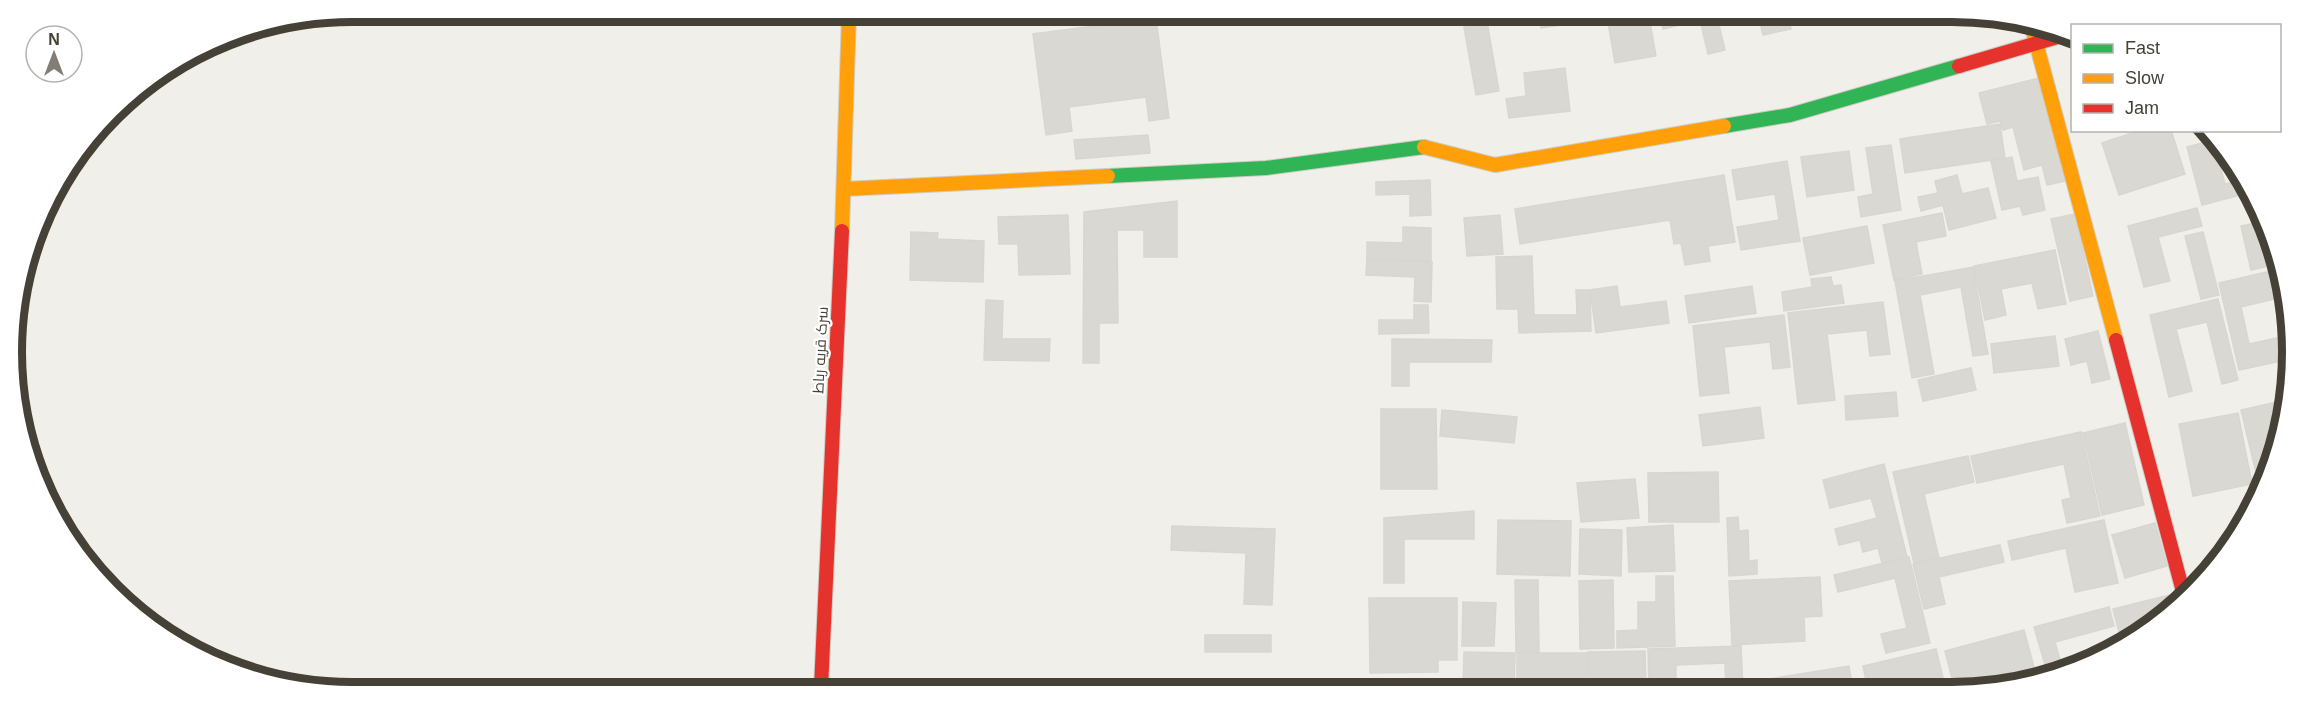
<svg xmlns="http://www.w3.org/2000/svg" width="2305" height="705" font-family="Helvetica,Cairo,sans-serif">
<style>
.building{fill:#dad8d2;stroke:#d8d6d0;stroke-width:1.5}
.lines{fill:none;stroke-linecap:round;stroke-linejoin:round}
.fast-casing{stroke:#cfccc1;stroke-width:16}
.slow-casing{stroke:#cfccc1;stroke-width:16}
.jam-casing{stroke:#cfccc1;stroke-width:16}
.fast{stroke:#30b455;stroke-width:14}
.slow{stroke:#ff9f0a;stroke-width:14}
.jam{stroke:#e5322d;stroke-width:14}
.labels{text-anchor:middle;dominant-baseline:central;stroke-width:4.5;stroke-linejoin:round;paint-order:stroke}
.street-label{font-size:15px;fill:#464136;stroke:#fff}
.rim{fill:none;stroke:#464136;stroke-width:8}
</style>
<rect width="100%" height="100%" fill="#f0efea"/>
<!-- building -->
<path class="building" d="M1462,16H1486L1499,91L1476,95Z
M1539,17H1560L1561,25L1541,28Z
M1607,17H1649L1656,56L1615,63Z
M1660,17H1717L1725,50L1708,54L1700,20L1663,29Z
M1156,18L1169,118L1149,121L1146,97L1069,107L1072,131L1046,135L1033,34Z
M1759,18H1788L1791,29L1763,35Z
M1565,68L1570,111L1509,118L1506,99L1526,96L1524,73Z
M2039,78L2065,181L2047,185L2042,165L2024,170L2013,127L2003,130L2000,121L1987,124L1979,93Z
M2000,124L2005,158L1905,173L1900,139Z
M2141,130H2171L2185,174L2119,195L2102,143Z
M1148,135L1150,153L1076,159L1074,140Z
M2213,140L2225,184L2243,180L2248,193L2202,205L2187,147Z
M1891,145L1901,210L1861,217L1858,197L1873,194L1866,148Z
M1849,151L1854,190L1807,197L1801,157Z
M2012,157L2017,181L2038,177L2045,210L2023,215L2020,206L2002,210L1991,161Z
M1787,161L1800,241L1741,250L1737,227L1779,220L1775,194L1737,200L1732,170Z
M1724,175L1735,242L1708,246L1710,261L1685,265L1681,243L1674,244L1670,220L1520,244L1515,209Z
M1957,175L1962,194L1988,188L1996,218L1949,230L1943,205L1921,211L1918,197L1938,193L1935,181Z
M1430,180L1431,215L1410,216V194L1376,195V182Z
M1177,201V257H1144V230H1117L1118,323H1099V363H1083L1084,212Z
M2197,208L2202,226L2158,237L2170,281L2144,287L2128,226Z
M1942,213L1946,236L1916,242L1922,274L1894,280L1883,225Z
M2075,214L2093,296L2070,301L2051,219Z
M1068,215L1070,274L1019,275L1018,244H999L998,217Z
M1500,215L1503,254L1467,256L1464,218Z
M2260,222L2277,264L2251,270L2241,226Z
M1867,226L1874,263L1810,275L1803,238Z
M1403,227L1431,228V261L1367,260V242L1403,243Z
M911,232L938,233L937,239L984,241L983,282L910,280Z
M2203,232L2219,295L2201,299L2185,236Z
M2055,250L2066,304L2038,309L2032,283L2001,289L2006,315L1985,320L1974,266Z
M1532,256L1534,315H1577L1576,290H1590L1591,331L1519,333L1518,309H1497L1496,257Z
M1367,260L1432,262L1431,302L1414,301L1415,277L1366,275Z
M1973,267L1988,354L1973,356L1961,287L1920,295L1934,374L1912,378L1895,281Z
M2279,269L2287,286V296L2241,307L2249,344L2286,336V360L2239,370L2219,283Z
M1831,277L1833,286L1841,285L1844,303L1784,311L1782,292L1812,287L1811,279Z
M1617,286L1620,307L1666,301L1669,323L1596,333L1590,290Z
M1752,286L1756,313L1689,323L1685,296Z
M2218,299L2238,380L2222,384L2207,322L2176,329L2192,391L2169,397L2150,315Z
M986,300L1003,301L1002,339H1050L1049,361L984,360Z
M1883,302L1890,354L1870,356L1867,330L1827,334L1835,400L1798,404L1788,313Z
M1414,305H1428L1429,333L1379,334V320H1414Z
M1784,315L1790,367L1773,369L1770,342L1724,347L1729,393L1700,396L1693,326Z
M2098,331L2110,379L2092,383L2087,361L2071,365L2065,339Z
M2055,336L2059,366L1994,373L1991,344Z
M1392,339L1492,340L1491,362H1409V386H1392Z
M1971,368L1976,390L1923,401L1918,380Z
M1896,392L1898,416L1846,420L1845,396Z
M2286,400V419L2264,479L2258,481L2241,410Z
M1760,407L1764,438L1703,446L1699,415Z
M1381,409H1436L1437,489H1381Z
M1442,410L1517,417L1514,443L1440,436Z
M2238,413L2252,484L2193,496L2179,424Z
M2125,423L2144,505L2102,515L2083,433Z
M2081,432L2100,516L2067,523L2062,500L2071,498L2064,464L1977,483L1971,456Z
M1968,456L1974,482L1924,494L1939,558L1914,563L1893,472Z
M1884,464L1907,557L1882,563L1878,548L1863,552L1860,540L1839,545L1835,529L1877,518L1871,498L1830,508L1823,480Z
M1718,472L1719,522H1649L1648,473Z
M1635,479L1639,518L1581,522L1577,483Z
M2263,482L2256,499L2253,484Z
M1474,511V539H1404V583H1384V518Z
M1738,517L1739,531L1748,530L1749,561L1757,560V574L1729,576L1727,518Z
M1498,520L1571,521L1570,576L1497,574Z
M2104,520L2118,583L2075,592L2066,548L2012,560L2008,541Z
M2155,523L2167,566L2125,578L2112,535Z
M1673,525L1675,571L1629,572L1627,528Z
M1172,526L1275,529L1272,605L1244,604L1246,553L1171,550Z
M1580,529L1622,530L1621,576L1579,574Z
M2000,545L2004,562L1939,577L1945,604L1924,609L1913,564Z
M1909,557L1930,643L1886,653L1881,634L1907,628L1895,578L1838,592L1834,575Z
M1656,576H1673L1675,646L1617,648V631L1638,630V602H1656Z
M1820,577L1822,616L1804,617L1805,641L1732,645L1729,581Z
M1515,580H1538L1539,652H1516Z
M1613,580L1614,648L1580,649L1579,581Z
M2170,595L2173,608L2160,617L2134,624L2137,634L2122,644L2113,609Z
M1369,598H1457V660H1438V672L1370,673Z
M1463,602L1496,603L1494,646H1462Z
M2109,607L2114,626L2055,642L2063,670L2048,675L2034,627Z
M2024,630L2037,678L2001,689L1998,679L1955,690L1945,651Z
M1205,635H1271V652H1205Z
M1741,646L1743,689H1726L1725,663L1676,665V689H1649L1648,649Z
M1936,649L1946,690H1868L1863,666Z
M1645,651L1646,689H1627V683L1589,684L1588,652Z
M1464,652L1515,653L1514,689H1463Z
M1517,653H1587V689H1571V679H1540V689H1517Z
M1849,666L1853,690H1746L1745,683Z"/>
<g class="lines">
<defs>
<path id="fast" d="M1724,126L1790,115L1959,66
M1108,176L1266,168L1424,147"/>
<path id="slow" d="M2031,24L2116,340
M1424,147L1495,165L1724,126
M844,189L1108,176
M842,231L849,14"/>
<path id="jam" d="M1959,66L2061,36
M2116,340L2185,599
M821,688L842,231"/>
</defs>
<!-- fast casing -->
<use href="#fast" class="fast-casing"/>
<!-- slow casing -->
<use href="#slow" class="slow-casing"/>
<!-- jam casing -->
<use href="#jam" class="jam-casing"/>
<!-- fast -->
<use href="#fast" class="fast"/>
<!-- slow -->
<use href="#slow" class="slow"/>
<!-- jam -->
<use href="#jam" class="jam"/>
</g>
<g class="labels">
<!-- street labels -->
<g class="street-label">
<text transform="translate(820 350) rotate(-87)">سرک قریه رباط</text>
</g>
</g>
<!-- crop -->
<path d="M0 0H2305V705H0ZM352 22H1952A330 330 0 0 1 2282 352V352A330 330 0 0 1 1952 682H352A330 330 0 0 1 22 352V352A330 330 0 0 1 352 22Z" fill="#fff" fill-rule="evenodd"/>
<path class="rim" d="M352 22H1952A330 330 0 0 1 2282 352V352A330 330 0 0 1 1952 682H352A330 330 0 0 1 22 352V352A330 330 0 0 1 352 22Z"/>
<!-- legend -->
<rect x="2071" y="24" width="210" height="108" fill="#ffffff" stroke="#b5b3af" stroke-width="1.5"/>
<rect x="2083" y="44" width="30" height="9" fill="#30b455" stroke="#b5b3af" stroke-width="1.5"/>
<text x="2125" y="54" font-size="18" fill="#464136">Fast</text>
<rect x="2083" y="74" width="30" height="9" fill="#ff9f0a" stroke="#b5b3af" stroke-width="1.5"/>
<text x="2125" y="84" font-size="18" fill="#464136">Slow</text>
<rect x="2083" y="104" width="30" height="9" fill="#e5322d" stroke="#b5b3af" stroke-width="1.5"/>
<text x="2125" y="114" font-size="18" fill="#464136">Jam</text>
<!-- north arrow -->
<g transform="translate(54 54)"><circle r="28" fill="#ffffff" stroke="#b5b3af" stroke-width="1.5"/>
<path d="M0-4.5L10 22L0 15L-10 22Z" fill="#827e75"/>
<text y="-9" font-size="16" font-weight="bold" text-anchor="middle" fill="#464136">N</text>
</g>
</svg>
